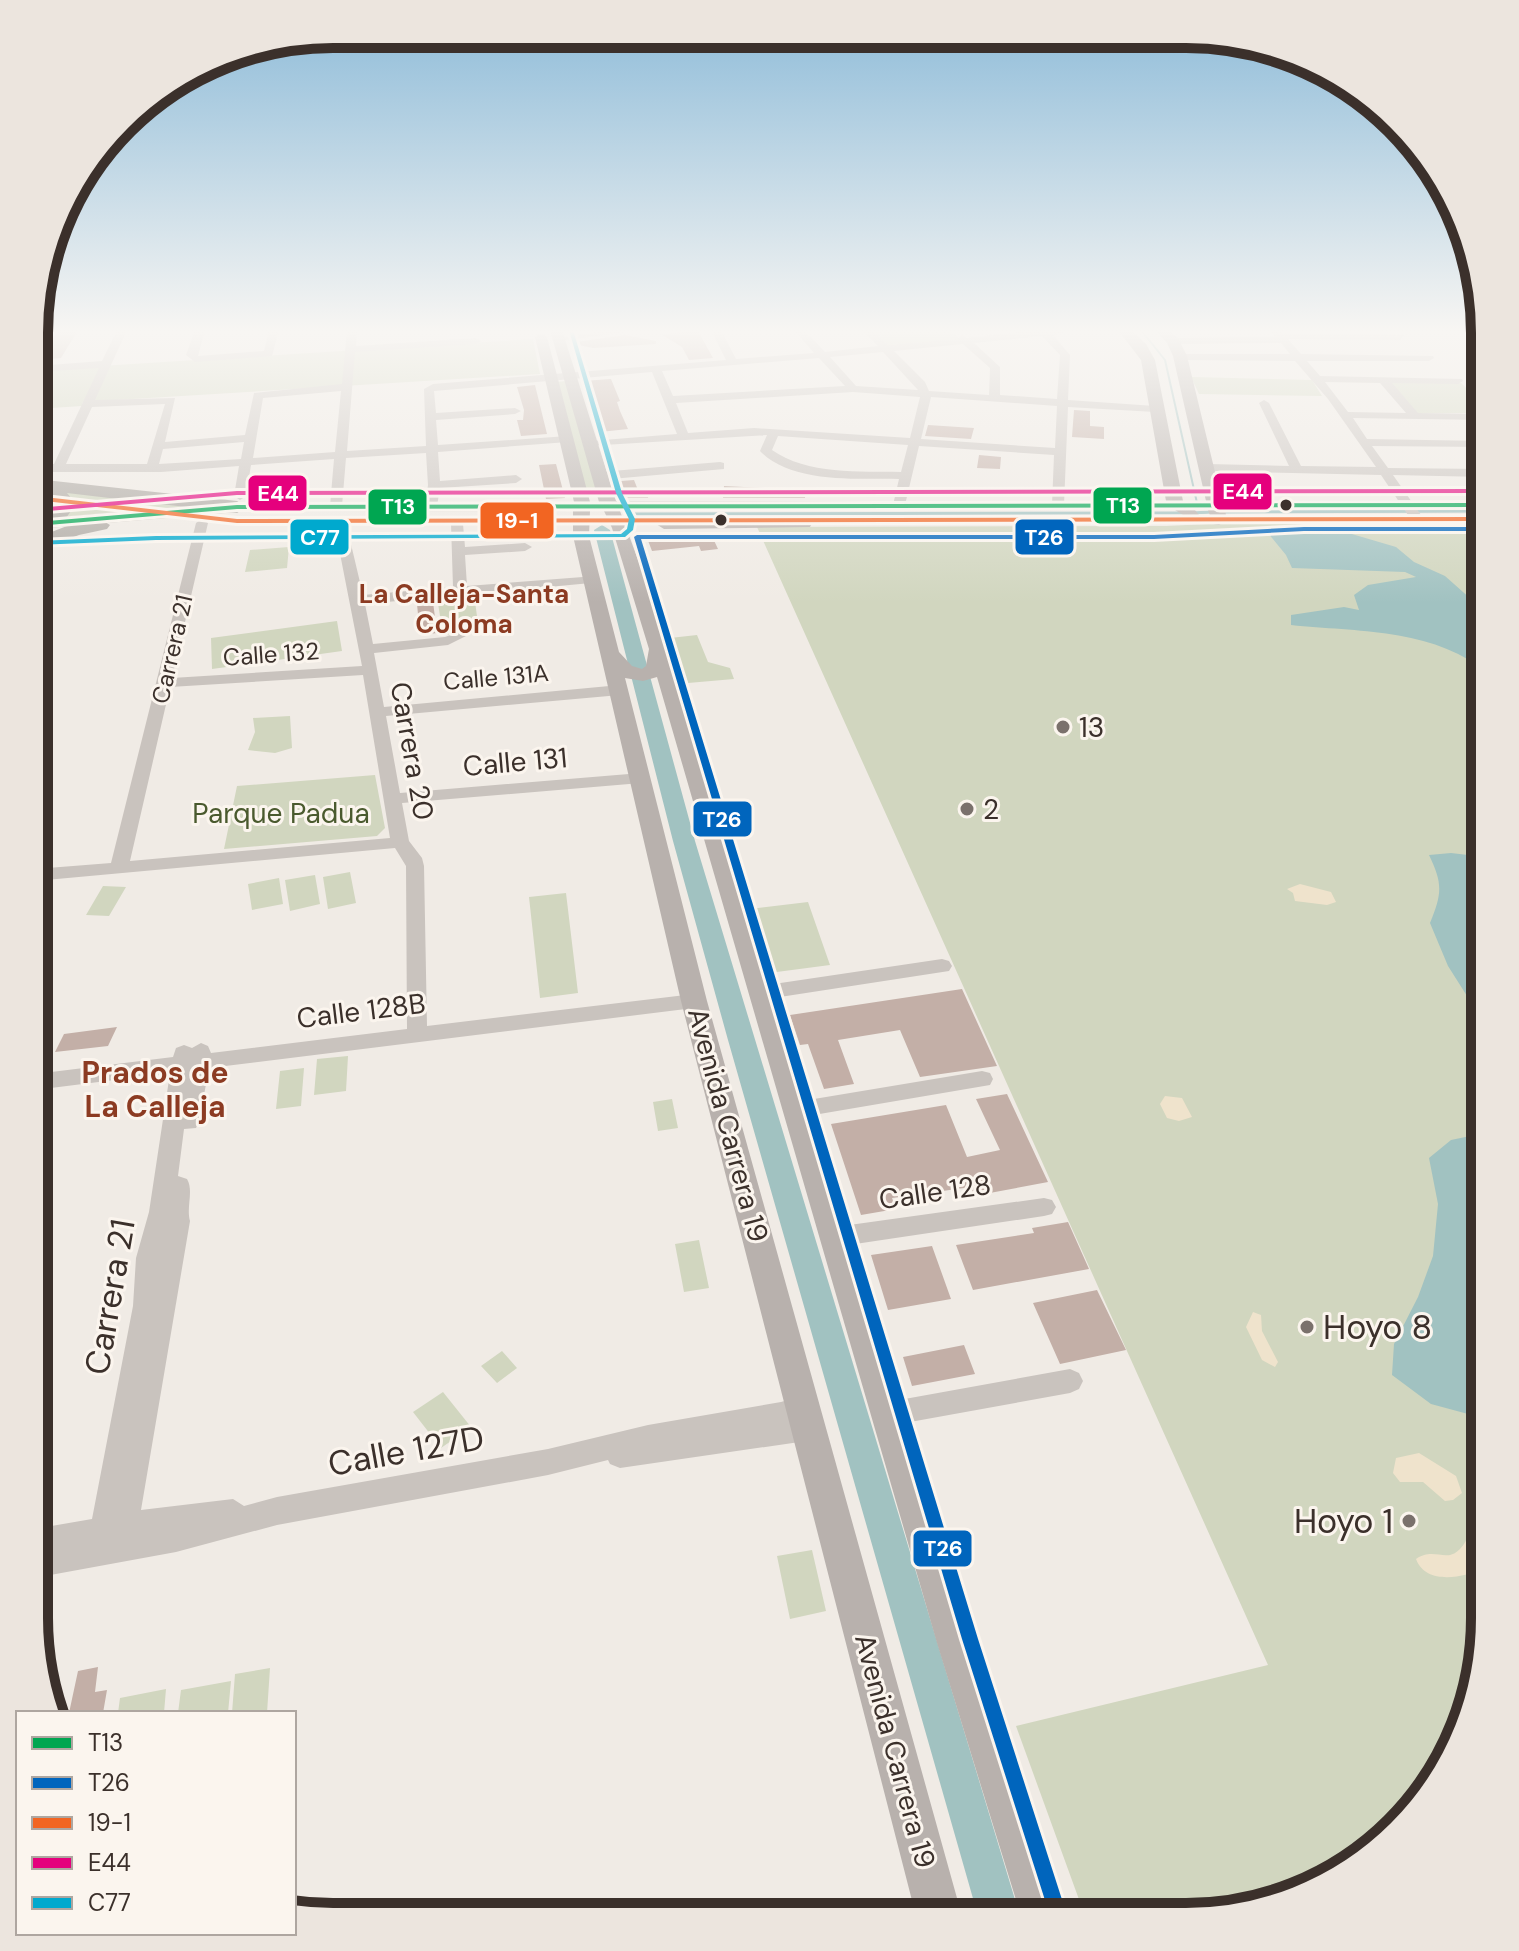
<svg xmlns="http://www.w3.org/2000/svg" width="1519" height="1951" font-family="'DM Sans',sans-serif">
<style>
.green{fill:#d1d6bf}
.sand{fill:#efe3cc}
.water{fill:#a1c2c1}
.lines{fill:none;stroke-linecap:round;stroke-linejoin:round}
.stream-far1{stroke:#a1c2c1;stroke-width:2}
.stream{stroke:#a1c2c1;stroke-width:3}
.river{fill:#a1c2c1;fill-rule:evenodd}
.building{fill:#c3afa7}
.minor{fill:#c9c3be;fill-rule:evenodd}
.major{fill:#b8b1ad;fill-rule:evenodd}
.highway{fill:#afaaa4;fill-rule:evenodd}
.bus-1-casing{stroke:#fbf5ee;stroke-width:6}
.bus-2-casing{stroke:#fbf5ee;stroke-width:6}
.bus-3-casing{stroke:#fbf5ee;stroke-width:6}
.bus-4-casing{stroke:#fbf5ee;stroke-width:6}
.bus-5-casing{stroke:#fbf5ee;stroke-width:6}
.bus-1{fill:#00a651;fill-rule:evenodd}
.bus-2{fill:#0065bd;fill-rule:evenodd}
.bus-3{fill:#f26522;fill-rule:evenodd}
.bus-4{fill:#e5007d;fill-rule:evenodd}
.bus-5{fill:#00a9ce;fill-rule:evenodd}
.bus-dot{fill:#3b302b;stroke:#fbf5ee;stroke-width:3}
.poi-dot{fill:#7a716c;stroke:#fbf5ee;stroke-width:3}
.labels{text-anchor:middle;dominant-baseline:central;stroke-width:6;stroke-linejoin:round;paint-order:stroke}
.far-street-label{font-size:24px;fill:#3b302b;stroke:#fbf5ee}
.far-neighbourhood-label{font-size:26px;font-weight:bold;fill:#8c3b22;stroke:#fbf5ee}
.poi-label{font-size:28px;fill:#3b302b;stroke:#fbf5ee;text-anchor:start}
.street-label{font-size:28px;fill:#3b302b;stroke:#fbf5ee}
.park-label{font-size:28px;fill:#4a5a2e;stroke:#fbf5ee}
.neighbourhood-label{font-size:30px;font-weight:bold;fill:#8c3b22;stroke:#fbf5ee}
.near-street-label{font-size:34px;fill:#3b302b;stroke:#fbf5ee}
.near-poi-label{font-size:34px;fill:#3b302b;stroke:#fbf5ee;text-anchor:start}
.rim{fill:none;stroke:#3b302b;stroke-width:10}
.line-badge{stroke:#fbf5ee;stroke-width:3}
.badge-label{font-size:22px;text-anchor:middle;font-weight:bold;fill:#fff}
</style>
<rect width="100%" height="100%" fill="#f0ebe5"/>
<!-- green -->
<path class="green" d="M871,330H949L960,339L888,345Z
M533,339L540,374L83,402L82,406L36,409V370Z
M1191,377L1312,380L1322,396L1199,394Z
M567,381L602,497H588L556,382Z
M1387,381L1461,383L1485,406V413H1414Z
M36,487L190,506L58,517L70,508Z
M322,516L446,517L448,519L446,521H305Z
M1485,520L1484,1637L1445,1768L1397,1830L1335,1877L1205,1916H1085L1016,1726L1268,1665L757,527L1166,526L1272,521Z
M289,547L287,568L245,572L250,550Z
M474,594L479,631L443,635L437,597Z
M337,621L342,651L212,669L211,638Z
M697,635L708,662L730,668L734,679L688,683L670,638Z
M290,716L292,748L275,753L248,750L255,732L253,718Z
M375,775L385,828L377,836L224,849L237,786Z
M350,872L356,903L328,909L323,877Z
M315,875L320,904L290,911L285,880Z
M279,878L283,904L252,910L248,884Z
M103,886L126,887L109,916L86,915Z
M566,893L578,993L540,998L529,897Z
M808,902L830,965L769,973L750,909Z
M348,1056L346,1091L314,1095L317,1059Z
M304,1068L301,1106L276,1109L280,1071Z
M672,1099L678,1128L658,1131L653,1102Z
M699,1240L709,1288L684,1292L675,1244Z
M502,1351L517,1368L497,1383L481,1366Z
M443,1392L471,1427L441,1448L413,1412Z
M812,1550L826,1611L790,1619L777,1556Z
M270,1668L267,1713H232L235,1674Z
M231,1681L228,1713H178L181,1690Z
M166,1689L164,1713H118L120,1698Z"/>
<!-- sand -->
<path class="sand" d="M1300,884L1331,892L1336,902L1327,905L1295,901L1293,893L1287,889Z
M1165,1096L1182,1098L1192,1117L1179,1121L1167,1118L1160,1104Z
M1253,1312L1261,1315L1262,1331L1278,1362L1275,1367L1262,1360L1246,1327Z
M1419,1453L1456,1476L1462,1493L1453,1500L1445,1501L1423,1482H1400L1393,1473L1396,1458Z
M1479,1534L1484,1539V1569C1464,1577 1426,1586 1416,1559C1438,1544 1451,1572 1469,1535Z"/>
<!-- water -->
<path class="water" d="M1263,527L1345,532L1396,547L1414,562L1445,576L1472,600L1485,606V671C1431,628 1357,632 1291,625V615L1344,607L1359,610L1354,595L1368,585L1416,577L1405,572L1292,568L1286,555Z
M1451,853L1485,857V1188L1479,1201L1485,1205L1484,1396L1468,1414L1431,1404L1392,1375L1394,1344L1418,1297L1433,1256L1438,1204L1429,1158L1451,1140L1475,1135L1474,1007L1448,966L1430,923C1442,893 1443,884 1429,855Z"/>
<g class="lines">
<!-- stream-far1 -->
<path class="stream-far1" d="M1141,330L1165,360L1197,503
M1223,512L1485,511
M1198,513L1211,512"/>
<!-- stream -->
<path class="stream" d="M1223,512L1485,511
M1191,513L1211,512
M634,514L1183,513"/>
<!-- river -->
<path class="river" d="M602,525L610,530L695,841L1020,1916H978L728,1040L673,841L594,530Z"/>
</g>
<!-- building -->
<path class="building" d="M58,330H78L61,358L39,360Z
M698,331L713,358L689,360L682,347L661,334Z
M625,335L656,341V344L593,348L569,343Z
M611,379L620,401L617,402L620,411L628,429L600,432L583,381Z
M535,385L547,434L521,436L517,420H523L524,410L517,387Z
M1074,410L1090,411V426L1104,427V439L1072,437Z
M928,425L974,428L971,439L925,436Z
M979,455L1001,457L1000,469L977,468Z
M556,464L565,498L546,499L539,465Z
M634,480L638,490L650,488L648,498H618L616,492L620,491L621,481Z
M724,486L805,490V498H723Z
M711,534L718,549L701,551L699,546L652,551L647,538Z
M433,602L437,633L420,635L417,604Z
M962,989L997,1066L920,1077L900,1030L838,1040L854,1084L824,1089L808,1044L800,1045L790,1015Z
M117,1027L108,1046L55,1052L64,1034Z
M1007,1094L1048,1182L968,1197L964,1188L892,1198L896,1209L861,1215L831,1124L946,1105L967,1157L1000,1150L976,1099Z
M1068,1222L1089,1269L973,1290L956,1245L1034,1233L1032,1228Z
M932,1246L951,1299L888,1310L871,1255Z
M1097,1290L1126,1350L1060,1364L1033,1303Z
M964,1345L975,1374L912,1386L903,1357Z
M98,1667L95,1692L107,1690L103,1713H69L78,1671Z"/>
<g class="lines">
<!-- minor -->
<path class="minor" d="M117,330H127L95,400L175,398L165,442L245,435L254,393L342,384L347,330H357L356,346L476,338L481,341L476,344L355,352L347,451L426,446L424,389L433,384L726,360L711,330H721L736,359L814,353L794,330H804L825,352L878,346L862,330H872L888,345L957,339L962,335L967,338L1036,330H1078L1053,335L1070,355L1068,400L1155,406L1161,409L1155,412L1068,407L1064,505L1058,509L1052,505L1054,455L919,446L905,505L899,509L893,505L899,479C857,478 792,484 760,451L767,435L587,446L585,444L591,441L677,434L652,372L434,391L436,413L515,408L521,411L515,414L436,420L438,445L568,436L574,439L568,442L438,452L440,481L516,475L522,479L516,483L440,488L437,506L431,510L425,506L428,485L426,453L346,458L342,506L336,510L330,506L334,459L251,465L246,496L240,500L234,496L239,466L161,472H36V464H54L99,368L36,372V366L102,361ZM1042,336L1060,355L1057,399L1000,395V367L974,343ZM963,344L990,368L989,395L929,391L925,382L894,351ZM883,352L918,390L856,386L830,357ZM819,358L845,386L673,396L662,371ZM341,391L335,452L253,458L263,398ZM853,392L920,397L910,438L754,428L688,433L676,403ZM931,397L1057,406L1055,448L921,439ZM165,404L147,464H66L92,407ZM778,436L908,445L901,472C860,471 807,475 772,450ZM244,442L241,459L159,464L163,449Z
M195,330H205L198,356L264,351L269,330H279L272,356L195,362L186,355Z
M611,330H643L558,341L553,338Z
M1270,330H1280L1283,333L1404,335L1400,340L1288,339L1301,354L1433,356L1434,358L1429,361H1307L1320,376L1462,379L1463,381L1458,384L1392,383L1418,413L1485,414V420L1353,418L1367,439L1485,441V447L1372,446L1388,468L1485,469V477L1393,475L1421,515L1415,519L1410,518L1381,475L1204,471V465L1208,464L1289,466L1259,403L1264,400L1269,403L1301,466L1376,467L1328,399L1295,361L1181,360L1176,357L1181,354H1290L1281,343L1173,344L1168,341L1173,338L1275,337ZM1325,382L1380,383L1406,413L1348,412Z
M720,462L724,463V469L600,480L594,476L600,472Z
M202,519L208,523L172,678L362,666L334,523L340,519L346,523L363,595L453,587L451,524L457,520L463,524L465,547L525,543L532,547L525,551L465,555L467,586L596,576V582L591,583L365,604L373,644L445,637L459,632L466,636L448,645L374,653L384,707L620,685L628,690L620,695L386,716L400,793L641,773L649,778L641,783L402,803L409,841L422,858L424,866L427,1026L694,994L704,1001L694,1008L209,1068L199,1122L196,1128L184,1129L178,1176L187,1179C194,1191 186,1207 190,1221L141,1510L233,1499L244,1506L277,1497L548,1449L648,1425L781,1402L804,1395L813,1399L817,1407L813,1415L806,1418L820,1421L824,1430L820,1439L620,1468L610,1464L608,1460L548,1475L277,1525L176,1552L34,1578V1529L92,1519L133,1306L136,1258L149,1212L170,1073L35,1090V1074L173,1057L176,1048L184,1045L192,1048L201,1043L208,1046L211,1053L407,1029L406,866L395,848L35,881V869L111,863L196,523ZM363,675L390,838L130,861L170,687Z
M942,959L949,961L952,966L949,971L761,1000L751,993L761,986Z
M982,1071L990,1073L993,1079L990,1085L796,1118L788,1116L785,1110L788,1104L796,1102Z
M1044,1198L1052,1200L1056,1207L1052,1214L1044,1216L835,1247L826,1244L823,1237L826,1230L835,1227Z
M1070,1369L1079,1373L1083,1381L1079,1389L1070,1393L888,1426L878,1423L875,1414L878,1405L888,1402Z"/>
<!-- major -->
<path class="major" d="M550,330H562L616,501H1166L1141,360L1118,330H1131L1146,344L1155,360L1183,501H1206L1173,356L1167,343L1155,330H1168L1178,338L1187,356L1222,501L1485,500V510H1225L1227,520L1219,525L1213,524L1208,510H1195L1199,515L1191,520L1175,510L620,511L652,598L977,1643L1066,1916H1021L937,1643L657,677L643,681L625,678L707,1001L962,1916H916L681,1001L573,536V511L237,512L36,529V519L237,502H574L535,337L541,333L547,337L590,502H599ZM590,511H604L612,528L649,649L646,666L642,669L632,666L619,652L589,536Z
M804,518L810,519L812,523L810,527L664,529L656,524L664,519Z"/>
<!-- highway -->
<path class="highway" d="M37,330H47L42,339L37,340Z
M36,479L237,501L246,507L237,513L67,493L76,504L66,518L36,528V515L52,510L57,504L36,500Z
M100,519L110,525L107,529L79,535L36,551V538L67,526Z"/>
<defs>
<path id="bus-1" d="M1485,503V507L237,509L36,526V522L237,505Z"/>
<path id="bus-2" d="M1304,527H1485V531H1304L1154,539H641L978,1639L1066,1912L1064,1916H1050L962,1639L634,537L637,535H1154Z"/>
<path id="bus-3" d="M36,496L237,519L1485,517V521L237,523L36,500Z"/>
<path id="bus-4" d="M1485,489V493L237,495L36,512V508L237,491Z"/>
<path id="bus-5" d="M569,330H573L622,493L635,519L633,530L625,537L156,540L36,545L37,541L156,536L621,534L627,529L629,519L616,493Z"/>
</defs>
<!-- bus-1 casing -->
<use href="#bus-1" class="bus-1-casing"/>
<!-- bus-2 casing -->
<use href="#bus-2" class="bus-2-casing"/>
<!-- bus-3 casing -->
<use href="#bus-3" class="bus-3-casing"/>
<!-- bus-4 casing -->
<use href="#bus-4" class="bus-4-casing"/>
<!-- bus-5 casing -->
<use href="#bus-5" class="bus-5-casing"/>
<!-- bus-1 -->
<use href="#bus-1" class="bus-1"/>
<!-- bus-2 -->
<use href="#bus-2" class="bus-2"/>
<!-- bus-3 -->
<use href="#bus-3" class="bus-3"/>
<!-- bus-4 -->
<use href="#bus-4" class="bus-4"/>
<!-- bus-5 -->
<use href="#bus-5" class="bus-5"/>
</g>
<!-- sky -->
<linearGradient id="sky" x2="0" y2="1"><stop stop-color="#8bbad8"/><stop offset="0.55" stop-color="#f8f6f3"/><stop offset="1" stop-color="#f8f6f3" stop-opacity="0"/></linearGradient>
<rect width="1519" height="603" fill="url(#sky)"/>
<!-- markers -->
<g class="bus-dot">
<circle cx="1286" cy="505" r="7"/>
<circle cx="721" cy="520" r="7"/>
</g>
<g class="poi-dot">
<circle cx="1063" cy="727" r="8"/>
<circle cx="967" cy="809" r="8"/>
<circle cx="1307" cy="1327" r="8"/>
<circle cx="1409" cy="1521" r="8"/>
</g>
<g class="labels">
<!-- far-street labels -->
<g class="far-street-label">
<text transform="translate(172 649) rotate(-77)">Carrera 21</text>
<text transform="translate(271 654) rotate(-4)">Calle 132</text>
<text transform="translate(496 677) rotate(-5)">Calle 131A</text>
</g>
<!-- far-neighbourhood labels -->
<g class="far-neighbourhood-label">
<text x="464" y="594">La Calleja-Santa<tspan x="464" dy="30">Coloma</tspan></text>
</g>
<!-- poi labels -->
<g class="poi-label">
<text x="1079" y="727">13</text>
<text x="983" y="809">2</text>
</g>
<!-- street labels -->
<g class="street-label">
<text transform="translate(412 751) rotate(80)">Carrera 20</text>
<text transform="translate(515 762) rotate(-5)">Calle 131</text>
<text transform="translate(361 1011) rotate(-7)">Calle 128B</text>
<text transform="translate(728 1125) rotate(75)">Avenida Carrera 19</text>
<text transform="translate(935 1192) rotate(-8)">Calle 128</text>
<text transform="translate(895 1751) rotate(75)">Avenida Carrera 19</text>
</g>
<!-- park labels -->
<g class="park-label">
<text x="281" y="813">Parque Padua</text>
</g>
<!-- neighbourhood labels -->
<g class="neighbourhood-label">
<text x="155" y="1072">Prados de<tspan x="155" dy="34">La Calleja</tspan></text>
</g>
<!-- near-street labels -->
<g class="near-street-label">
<text transform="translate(110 1297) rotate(-80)">Carrera 21</text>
<text transform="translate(406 1451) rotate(-10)">Calle 127D</text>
</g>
<!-- near-poi labels -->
<g class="near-poi-label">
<text x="1323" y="1327">Hoyo 8</text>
<text x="1393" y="1521" text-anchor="end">Hoyo 1</text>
</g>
</g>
<!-- crop -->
<path d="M0 0H1519V1951H0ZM333 48H1186A285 285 0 0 1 1471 333V1618A285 285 0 0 1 1186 1903H333A285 285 0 0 1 48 1618V333A285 285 0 0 1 333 48Z" fill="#ece5de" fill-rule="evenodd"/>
<path class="rim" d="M333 48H1186A285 285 0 0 1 1471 333V1618A285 285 0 0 1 1186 1903H333A285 285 0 0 1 48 1618V333A285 285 0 0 1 333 48Z"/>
<g class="line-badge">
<rect x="1212" y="472" width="61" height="39" rx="8" fill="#e5007d"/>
<rect x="247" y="474" width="61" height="38" rx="8" fill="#e5007d"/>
<rect x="1092" y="486" width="61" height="39" rx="8" fill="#00a651"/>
<rect x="367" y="488" width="61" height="38" rx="8" fill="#00a651"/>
<rect x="479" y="501" width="76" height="39" rx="8" fill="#f26522"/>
<rect x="1014" y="518" width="61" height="38" rx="8" fill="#0065bd"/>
<rect x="289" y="518" width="61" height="38" rx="8" fill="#00a9ce"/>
<rect x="692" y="800" width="61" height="38" rx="8" fill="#0065bd"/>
<rect x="912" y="1529" width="61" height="39" rx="8" fill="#0065bd"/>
</g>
<g class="badge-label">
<text x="1243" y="499">E44</text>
<text x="278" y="501">E44</text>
<text x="1123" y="513">T13</text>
<text x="398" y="514">T13</text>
<text x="517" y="528">19-1</text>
<text x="1044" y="545">T26</text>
<text x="320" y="545">C77</text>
<text x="722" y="827">T26</text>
<text x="943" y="1556">T26</text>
</g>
<!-- legend -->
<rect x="16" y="1711" width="280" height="224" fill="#fbf5ee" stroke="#aea6a0" stroke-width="2"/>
<rect x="32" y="1737" width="40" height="12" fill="#00a651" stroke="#aea6a0" stroke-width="2"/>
<text x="88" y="1751" font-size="24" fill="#3b302b">T13</text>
<rect x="32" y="1777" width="40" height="12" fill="#0065bd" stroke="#aea6a0" stroke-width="2"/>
<text x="88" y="1791" font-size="24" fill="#3b302b">T26</text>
<rect x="32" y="1817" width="40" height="12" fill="#f26522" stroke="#aea6a0" stroke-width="2"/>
<text x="88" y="1831" font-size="24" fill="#3b302b">19-1</text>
<rect x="32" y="1857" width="40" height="12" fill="#e5007d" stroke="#aea6a0" stroke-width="2"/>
<text x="88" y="1871" font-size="24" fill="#3b302b">E44</text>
<rect x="32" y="1897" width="40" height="12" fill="#00a9ce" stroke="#aea6a0" stroke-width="2"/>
<text x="88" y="1911" font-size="24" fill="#3b302b">C77</text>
</svg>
